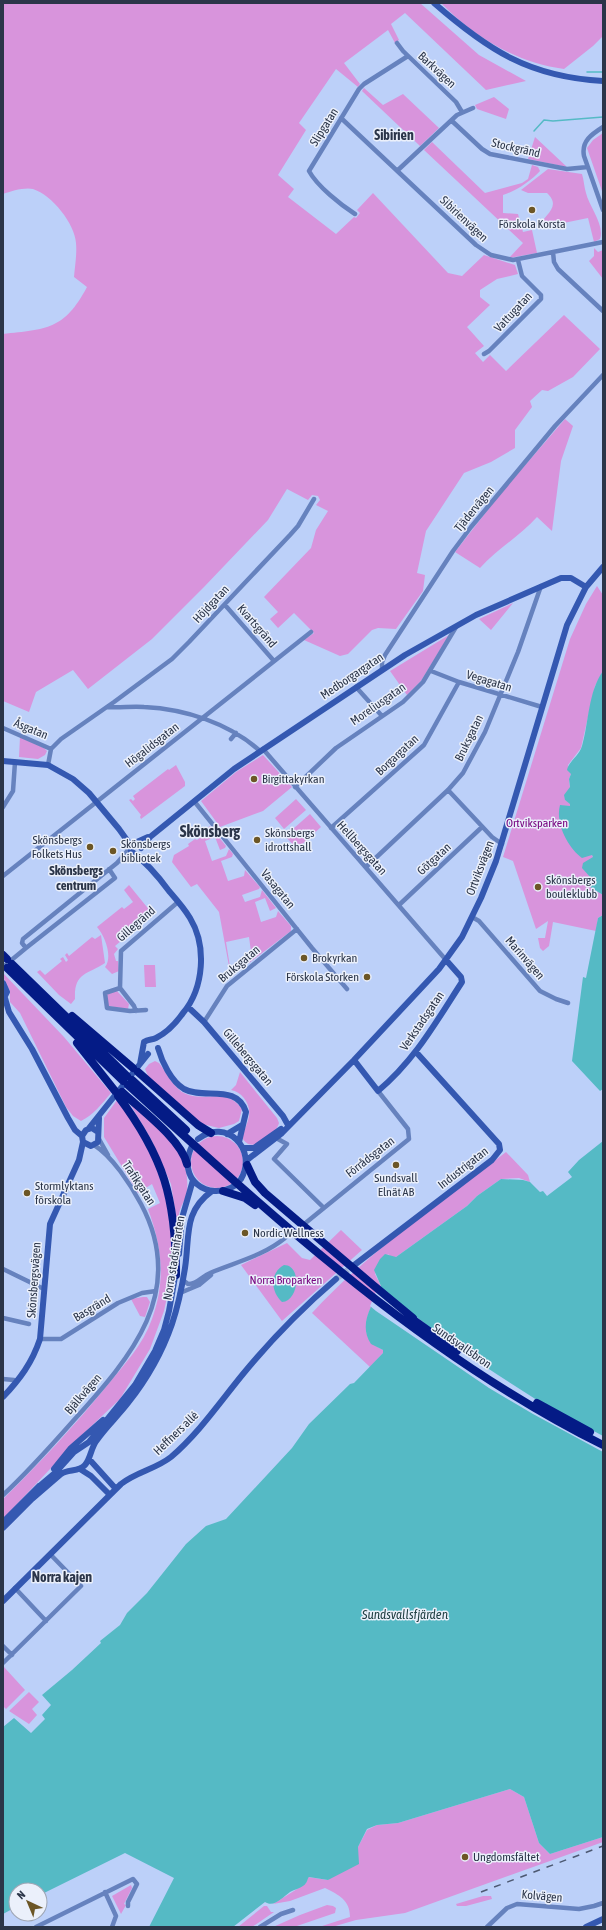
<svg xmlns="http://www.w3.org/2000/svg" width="606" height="1930" font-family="'Asap Condensed',sans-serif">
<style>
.green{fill:#d894dc}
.water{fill:#55bac5}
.pier{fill:#bcd0f9}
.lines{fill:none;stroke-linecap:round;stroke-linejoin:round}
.stream{stroke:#55bac5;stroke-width:1.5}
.secondary-tunnel{stroke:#9fb1d6;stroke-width:6;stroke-dasharray:6 3;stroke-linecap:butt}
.street{stroke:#6682be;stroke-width:4.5}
.secondary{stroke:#3458b1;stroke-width:6}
.highway{stroke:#041b86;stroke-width:8}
.rail{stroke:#4d5972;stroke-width:1.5;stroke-dasharray:7 7;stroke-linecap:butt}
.poi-dot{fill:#6c5626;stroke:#ebf0fb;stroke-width:1.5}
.labels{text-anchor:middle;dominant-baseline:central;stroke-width:3;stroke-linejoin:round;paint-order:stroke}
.street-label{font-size:12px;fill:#2b3549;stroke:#ebf0fb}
.poi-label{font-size:12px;fill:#2b3549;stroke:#ebf0fb;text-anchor:start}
.park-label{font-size:12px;fill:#780580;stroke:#ebf0fb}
.neighbourhood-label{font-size:13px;font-weight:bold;fill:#2b3549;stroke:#ebf0fb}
.water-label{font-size:13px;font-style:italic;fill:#214044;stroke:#ebf0fb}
.quarter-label{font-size:14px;font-weight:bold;fill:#2b3549;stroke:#ebf0fb}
.district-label{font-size:16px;font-weight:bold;fill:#2b3549;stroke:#ebf0fb}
</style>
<rect width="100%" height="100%" fill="#bcd0f9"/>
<!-- green -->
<path class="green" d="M3,3H420L479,55L526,81L486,90L405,13L391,24L399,40L395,43L388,30L344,63L360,84L358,87L336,69L299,123L306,130L278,175L294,189L288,197L336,234L354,217L356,218L360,213L357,210L373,193L448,273L462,276L484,255L515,265L518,274L497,279L480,290V297L490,305L467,327L484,346L475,353L483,362L490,355L506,371L564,315L600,349L573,377L548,391L542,390L530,401L532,407L515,430V448L491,462L464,473L426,531L417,573L425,575L423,591L396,629L378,628L372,630L348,654L340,656L304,640L314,633L294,613L278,628L270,619L278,612L264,597L311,548L316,530L328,511L316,505L320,500L318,496L312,495L308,500L287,489L268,520L204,587L152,639L88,689L73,670L36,692L29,712L3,701V334C47,329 64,330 87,287L74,277C75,266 77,254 76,243C75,224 52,195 33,189C25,187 11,191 3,194Z
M441,3H603V36L593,46L564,69C517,63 474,37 441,3Z
M364,88L383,105L403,94L439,128L420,146L362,91Z
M494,97L509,109L506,119L477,109L475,105Z
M603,133V194L587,148L593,140Z
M535,137L567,167L528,159Z
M432,142L485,193L522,183L528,179L532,165L538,167L540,171C531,181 516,191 503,195V213L518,214L523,232L532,230L537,253L509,258L523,243L424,150Z
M548,169L582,174C584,180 584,187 586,193C589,206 605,225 600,239L594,242L588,218L539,228C542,215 563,208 547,193H528L521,190Z
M594,248L598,252L603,250V279L589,261L594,256Z
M565,419L573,426L561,461L552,531L537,517C520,536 497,549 480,568L455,552L501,493Z
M597,586L603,595V671L595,686L581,748L568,765L571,774L569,779L570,788L565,800L571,804L570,806L593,857L590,887L603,895V915L598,918L596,931L553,922L549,946L543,951L540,948L538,938H545L548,921L536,929L513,861L503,857L570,639L586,604Z
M513,603L491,630L479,619Z
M449,635L421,681L407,695L390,671Z
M20,737L44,748L47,751L45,755L38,759L19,757Z
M263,755L292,787L263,811L220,827L201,801L236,772Z
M176,765L185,782V786L141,819L140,817L141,815L129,800L131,799L133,801L135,799L133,796L168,769L169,770Z
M296,799L306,810L284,829L275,818Z
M310,814L321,827L297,849L285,836Z
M210,826L226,846L225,848L220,850L215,837L205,841L212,861L226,856L229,849L233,854L232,857L221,861L228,881L244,876L245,870L260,887L259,889L242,895L245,902L260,897L262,890L276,908L270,911L265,898L255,902L261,922L276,917L278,911L291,926V931L249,963V960L252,959L249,937L226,942L231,973L234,972L235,974L231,977L219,912L197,884L191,887L172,862L174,855L189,846L188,844L195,839L197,840L201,837L200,835Z
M129,885L151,912L150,913L152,915L115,946L118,949L114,954L116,961H118L119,971L112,974L105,967C113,957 105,936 97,927L122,907L124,909L133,902L124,890Z
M101,935L105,963C87,975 74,972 75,999L71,1004L59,995L37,972L40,970L45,975L62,961L60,959L63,957L66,962L68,960L65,955L67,953L69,956L92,937L95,939Z
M144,965H155L156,987H145Z
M4,974L64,1037L111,1093C102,1104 93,1115 81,1121L73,1116L66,1107L20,1013L10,1002V991L4,979Z
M117,991L129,1004L128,1009L108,1006L107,994Z
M155,1061L159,1063C166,1072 172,1085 182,1092C202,1104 226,1086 242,1109L239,1121L234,1124L219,1128L202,1124L149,1078L145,1069L149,1064Z
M240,1072L277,1118L279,1123C276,1135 250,1156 242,1137C244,1130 248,1123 249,1116C251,1104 242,1092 231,1090L236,1085Z
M117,1100L134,1123L153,1159L166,1195L173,1251L169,1288L164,1311L150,1349L120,1399L83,1434L3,1519V1499C40,1463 74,1426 106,1387C123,1366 143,1345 152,1319C166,1280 162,1247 148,1209L160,1203L152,1184L138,1193L104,1137V1118Z
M130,1104C157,1128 191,1149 187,1190C187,1198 182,1203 180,1210C178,1216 179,1223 178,1229L171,1184L151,1139Z
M191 1162a26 26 0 1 1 52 0a26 26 0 1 1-52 0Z
M506,1152L528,1175L530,1182L519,1178L501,1179L477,1196L467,1206L396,1257L392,1258L388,1254L375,1274L381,1286C371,1308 352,1336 383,1350V1353L370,1367L312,1313C369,1251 440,1203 506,1152Z
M341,1230L362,1250L282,1321L241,1265L287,1243L302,1258L310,1260Z
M143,1297H147L150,1302L145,1317L140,1316L131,1299Z
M4,1667L25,1690L6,1709L3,1706Z
M29,1692L39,1702L32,1709L37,1715L29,1724L9,1711Z
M510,1789L524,1797L539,1843L550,1854L603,1837V1842L405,1913L356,1920L332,1927H319L350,1917C350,1900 339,1895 325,1888L290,1901L273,1904L302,1886L306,1883L308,1877L328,1880L358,1847L367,1830L377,1825L398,1823Z
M131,1885L132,1888L124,1904L126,1905L121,1914L112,1896Z
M483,1896H491L492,1899L466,1906H457L456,1904Z
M327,1905L333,1906L336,1908L335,1913L294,1927H273L300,1915Z
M264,1906H267L271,1912H274L252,1927H238Z"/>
<!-- water -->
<path class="water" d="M603,671V895L590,887L587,881L590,877L582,868L583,863L593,857L592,855L582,858C568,848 555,823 560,805L570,806V804L565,800L564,795L570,787L569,779L571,774L567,770C569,761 579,756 582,746C589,722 588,692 603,671Z
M603,915V1089L600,1091L572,1061L583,977L586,978L598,918Z
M603,1141V1837L550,1854L539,1843L524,1797L510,1789L398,1823L377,1825L367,1829L358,1847L359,1864L328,1880L309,1877C308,1877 307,1882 306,1883C303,1888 295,1889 290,1892C283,1897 274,1908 265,1902L233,1927H149L174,1878L125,1853L40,1895V1890H16V1907L3,1914V1727L14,1718L31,1733L45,1719L42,1715L51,1705L42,1695L72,1670L101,1643L100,1641L120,1625L127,1613L147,1593L186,1544L206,1526L226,1519L292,1448L309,1424L350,1384L354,1383L383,1353V1350L371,1344C358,1324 372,1306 381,1286L374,1270L380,1259L385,1254L396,1257L467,1206L477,1196L501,1179L523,1180L530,1182L540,1192L543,1191L547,1196L572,1177L568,1172L579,1160Z
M284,1265C302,1265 299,1301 282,1302C271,1292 269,1273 284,1265Z"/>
<!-- pier -->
<path class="pier" d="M378,1287L454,1346L498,1375L540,1402L603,1436V1452L533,1414L489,1388L376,1311L370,1306Z"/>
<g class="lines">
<!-- stream -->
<path class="stream" d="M587,72H603
M534,131L544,120L553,121L603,117"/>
<!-- secondary-tunnel -->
<path class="secondary-tunnel" d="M336,1279L353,1266"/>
<!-- street -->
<path class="street" d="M397,43L403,51L456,102L462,112
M341,118L476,245L491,255L513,260L603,242
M452,121L482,149L490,154L567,169L588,167
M603,127C592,134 581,141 584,156L603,210
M398,170L457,115L473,108
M355,214C341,205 317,186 309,171L359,89L364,84L408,56
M553,252L554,262L558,269L603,311
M484,354L489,351L541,299V295L522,276L518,260
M225,605L274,661
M382,669V662L385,655L453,551L471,527L555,426L603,375
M431,671L459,682L542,707
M356,687L382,716
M107,707C120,708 132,706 144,707C185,709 229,723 260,751
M3,728L51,749
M231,739L236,733
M263,749L446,960
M48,765L51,749L61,739L114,702L172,659L189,642L290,535L298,526L314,499
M295,787L336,748L403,702L423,682L456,627
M448,790L492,837L502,844
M194,801L312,948L347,989
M3,807L13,791L15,762
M331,828L424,745L459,682
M120,861L134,853
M366,867L448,790L463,773L485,732L518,652L541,586
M3,876L311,632
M399,905L482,827
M472,917L479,921L540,991L556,999L568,1003
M26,948L115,878L109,869
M3,967L26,948L22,943L23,939L117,863L130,848
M120,988L105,993L107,1008L130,1011L146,1010
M136,1011L134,1006L120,988L121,951L178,902
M204,1022L227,986L297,929
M276,1138L287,1144L274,1159L324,1208
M99,1139L108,1155
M303,1225L409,1139L408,1129L378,1091
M3,1269L44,1289
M183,1280L188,1284C198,1284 202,1276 210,1273C236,1262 263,1256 285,1238
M180,1293L199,1285L211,1275
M3,1318L29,1324
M40,1339H61L118,1303L142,1293L156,1291
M3,1379L14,1380L16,1382
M3,1495C28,1472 51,1446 74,1420C131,1357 188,1292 141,1204C131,1185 112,1156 94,1145
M15,1588L46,1621
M3,1646L12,1655
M3,1663L81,1586L50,1554
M105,1892L116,1916L112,1927
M36,1927L133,1879L137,1884L128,1902V1906
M260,1927L281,1914L293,1910
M487,1927L507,1908L517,1904L579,1909L594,1906L603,1903"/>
<!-- secondary -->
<path class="secondary" d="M434,3C488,50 529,77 603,81
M3,761L48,765L73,779L89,793L119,829L129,843L131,851C146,862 158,876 169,891C176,899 184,908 190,918C207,946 204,988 183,1013C176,1023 166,1033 156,1038C152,1040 148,1039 144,1042L140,1064
M137,842L148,837
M141,848L150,837L234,769L405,655L476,615L561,578H571L586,587
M3,983L7,992L3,1000
M5,998L9,1012L32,1049L68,1118L75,1130L82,1136
M188,1007L204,1022L283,1116L288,1125
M158,1048C162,1062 171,1081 184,1089C204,1100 237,1083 246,1112L239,1142
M354,1060L378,1091C415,1060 436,1022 462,982L461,977L446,960
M89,1128L148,1054
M98,1132L92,1128L86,1130L82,1136L83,1142L91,1146L98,1142L99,1118
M227,1134L242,1125
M198,1139C226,1117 258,1149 241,1179
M192,1146C176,1178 207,1203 236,1185
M243,1148H254L281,1129
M247,1160L282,1133L354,1060L439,969L462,937L481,898L496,861L567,625L586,587L603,567
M179,1254L182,1218L193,1180
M353,1266L492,1160L500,1150L499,1144L416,1052
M3,1397C20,1379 32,1363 40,1339L50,1224L79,1160L83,1142
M89,1459L116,1489
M54,1469L71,1448L103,1420
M80,1469L91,1476L110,1495
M36,1489L56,1472L74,1452L89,1442L135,1385L155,1351L164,1330L169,1311L176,1271
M3,1522L39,1486
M3,1528L32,1499L61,1474C68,1469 79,1472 85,1465C91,1458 91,1447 97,1440C106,1427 118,1416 128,1403C147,1379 162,1353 172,1324C178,1306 182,1287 185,1268C190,1236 183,1212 212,1191
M3,1601L121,1484C136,1472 156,1469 171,1457C199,1433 220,1402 243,1374C271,1340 302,1308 336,1279
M586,1927L603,1919"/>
<!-- highway -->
<path class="highway" d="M3,955L7,959
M12,964L127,1076
M7,968L123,1081
M72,1016L133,1068
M77,1043L115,1091
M138,1072L198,1125L211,1133
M132,1080L186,1130
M128,1085C274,1218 424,1356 603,1445
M122,1092C141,1110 181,1139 187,1164
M118,1096C164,1157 176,1199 176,1275
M247,1165L255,1182L265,1193L373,1285L413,1318
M223,1191L245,1198L255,1205
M408,1316L457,1351
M537,1403L590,1432"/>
<!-- rail -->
<path class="rail" d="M481,1892L603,1846"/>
</g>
<!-- markers -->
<g class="poi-dot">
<circle cx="532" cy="210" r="4"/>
<circle cx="254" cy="779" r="4"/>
<circle cx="257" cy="840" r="4"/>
<circle cx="90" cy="847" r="4"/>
<circle cx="113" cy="851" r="4"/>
<circle cx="538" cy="887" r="4"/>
<circle cx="304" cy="958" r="4"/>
<circle cx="367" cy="977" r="4"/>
<circle cx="396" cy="1165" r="4"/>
<circle cx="27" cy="1193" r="4"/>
<circle cx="245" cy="1233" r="4"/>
<circle cx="465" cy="1857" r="4"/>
</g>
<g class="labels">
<!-- street labels -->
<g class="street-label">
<text transform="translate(437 70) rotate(43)">Barkvägen</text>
<text transform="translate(324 127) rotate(-58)">Slipgatan</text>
<text transform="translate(516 148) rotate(13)">Stockgränd</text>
<text transform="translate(464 219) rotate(43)">Sibirienvägen</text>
<text transform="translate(513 312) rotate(-47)">Vattugatan</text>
<text transform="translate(474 509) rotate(-51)">Tjädervägen</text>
<text transform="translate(211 604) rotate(-47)">Höjdgatan</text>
<text transform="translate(257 626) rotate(49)">Kvartsgränd</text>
<text transform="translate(352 676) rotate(-34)">Medborgargatan</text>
<text transform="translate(489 681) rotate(17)">Vegagatan</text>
<text transform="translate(378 704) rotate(-35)">Moreliusgatan</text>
<text transform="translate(31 729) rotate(22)">Åsgatan</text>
<text transform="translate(469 738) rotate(-64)">Bruksgatan</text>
<text transform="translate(152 745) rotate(-38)">Högalidsgatan</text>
<text transform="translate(397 755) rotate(-43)">Borgargatan</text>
<text transform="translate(362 848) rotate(48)">Hellbergsgatan</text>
<text transform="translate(434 859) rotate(-43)">Götgatan</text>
<text transform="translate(480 868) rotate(-69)">Ortviksvägen</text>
<text transform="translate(278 889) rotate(51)">Vasagatan</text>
<text transform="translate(136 924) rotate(-41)">Gillegränd</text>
<text transform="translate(525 958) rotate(49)">Marinvägen</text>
<text transform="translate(239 964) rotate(-40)">Bruksgatan</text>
<text transform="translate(422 1021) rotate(-56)">Verkstadsgatan</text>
<text transform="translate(248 1057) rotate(50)">Gillebergsgatan</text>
<text transform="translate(370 1157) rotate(-38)">Förrådsgatan</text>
<text transform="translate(463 1168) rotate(-38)">Industrigatan</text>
<text transform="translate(139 1183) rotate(57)">Trafikgatan</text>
<text transform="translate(174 1258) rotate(-81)">Norra stadsinfarten</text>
<text transform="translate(34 1280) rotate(-86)">Skönsbergsvägen</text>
<text transform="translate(92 1308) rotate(-31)">Basgränd</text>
<text transform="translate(462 1346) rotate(35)">Sundsvallsbron</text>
<text transform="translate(83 1394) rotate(-49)">Bjälkvägen</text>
<text transform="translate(176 1433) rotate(-44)">Heffners allé</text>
<text transform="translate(542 1896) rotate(5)">Kolvägen</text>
</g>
<!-- poi labels -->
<g class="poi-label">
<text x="532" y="224" text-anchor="middle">Förskola Korsta</text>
<text x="262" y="779">Birgittakyrkan</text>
<text x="265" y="833">Skönsbergs<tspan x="265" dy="14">idrottshall</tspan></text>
<text x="82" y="840" text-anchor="end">Skönsbergs<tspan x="82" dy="14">Folkets Hus</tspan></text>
<text x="121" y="844">Skönsbergs<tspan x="121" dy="14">bibliotek</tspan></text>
<text x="546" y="880">Skönsbergs<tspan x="546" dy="14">bouleklubb</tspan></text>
<text x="312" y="958">Brokyrkan</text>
<text x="359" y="977" text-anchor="end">Förskola Storken</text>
<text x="396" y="1178" text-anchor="middle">Sundsvall<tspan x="396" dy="14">Elnät AB</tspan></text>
<text x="35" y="1186">Stormlyktans<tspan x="35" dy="14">förskola</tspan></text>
<text x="253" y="1233">Nordic Wellness</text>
<text x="473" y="1857">Ungdomsfältet</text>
</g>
<!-- park labels -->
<g class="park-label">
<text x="537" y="823">Ortviksparken</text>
<text x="286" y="1280">Norra Broparken</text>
</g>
<!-- neighbourhood labels -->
<g class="neighbourhood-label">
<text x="76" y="870">Skönsbergs<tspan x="76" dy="15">centrum</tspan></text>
</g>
<!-- water labels -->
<g class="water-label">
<text x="405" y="1614">Sundsvallsfjärden</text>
</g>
<!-- quarter labels -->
<g class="quarter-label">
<text x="394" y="135">Sibirien</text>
<text x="62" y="1577">Norra kajen</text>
</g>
<!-- district labels -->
<g class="district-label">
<text x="210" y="831">Skönsberg</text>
</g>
</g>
<!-- border -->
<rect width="606" height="1930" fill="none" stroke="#2b3549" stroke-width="8"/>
<!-- north arrow -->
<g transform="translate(28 1902) rotate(316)"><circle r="19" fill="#ebf0fb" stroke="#9ea5b4"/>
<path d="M0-3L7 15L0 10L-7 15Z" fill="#6c5626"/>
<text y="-6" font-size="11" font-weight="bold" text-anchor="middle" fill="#2b3549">N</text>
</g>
</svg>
